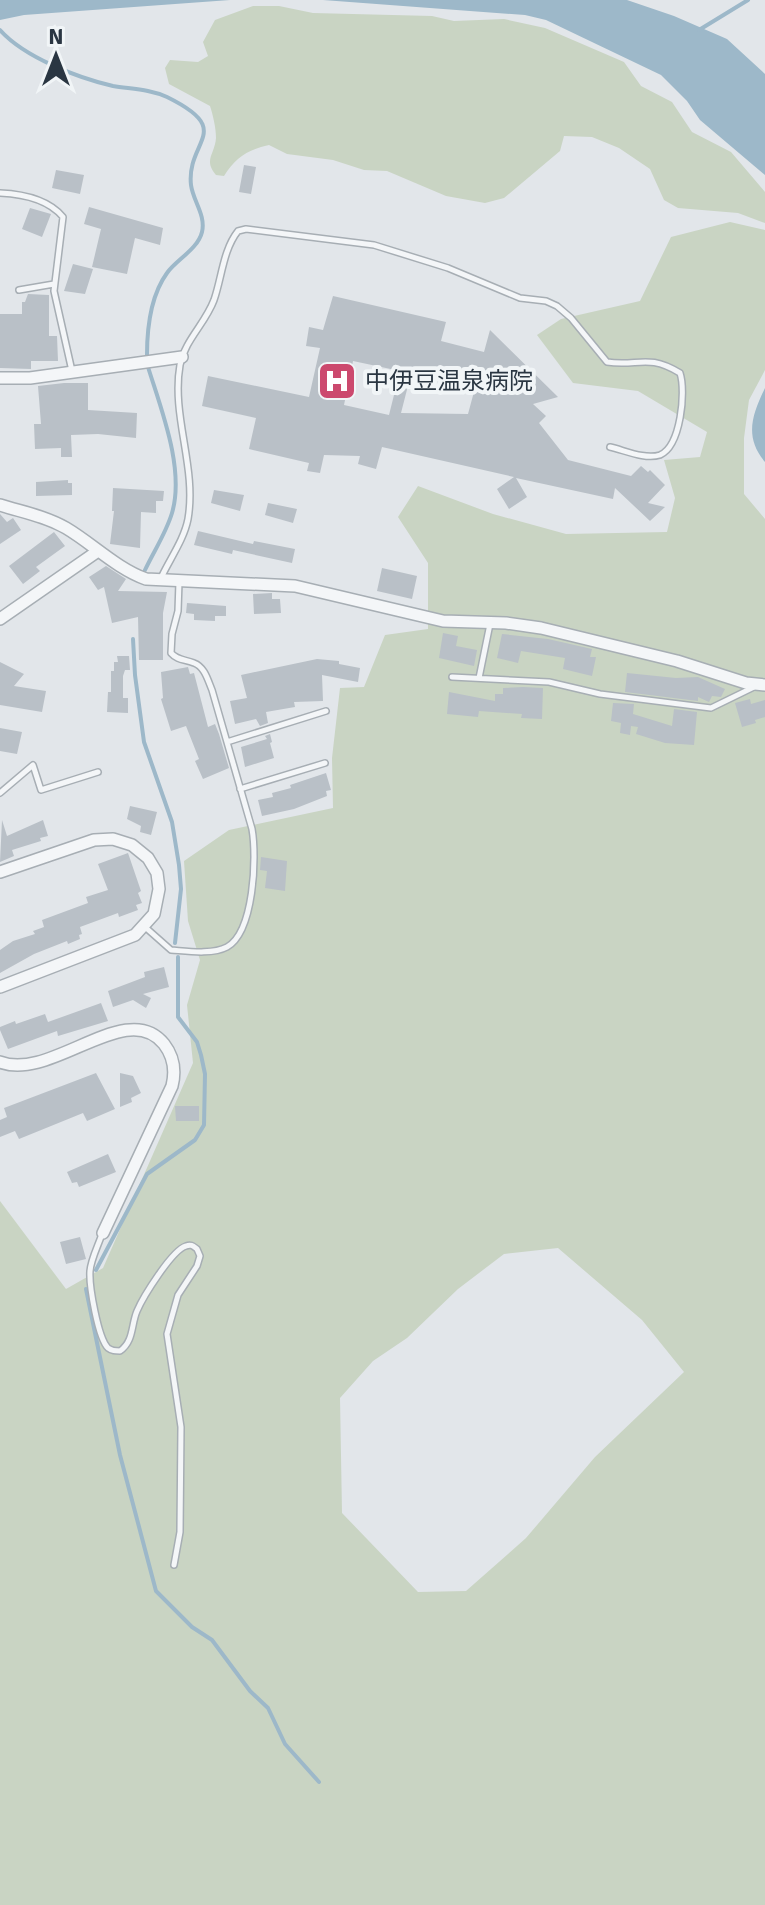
<svg xmlns="http://www.w3.org/2000/svg" width="765" height="1905" font-family="Signika,'Noto Sans JP',sans-serif">
<style>
.green{fill:#c9d4c3;fill-rule:evenodd}
.water{fill:#9db8c9}
.lines{fill:none;stroke-linecap:round;stroke-linejoin:round}
.stream{stroke:#9db8c9;stroke-width:4}
.building{fill:#b9c0c7;fill-rule:evenodd}
.service-casing{stroke:#a7aeb4;stroke-width:8}
.minor-casing{stroke:#a7aeb4;stroke-width:14}
.service{stroke:#f4f6f8;stroke-width:5}
.minor{stroke:#f4f6f8;stroke-width:11}
.labels{text-anchor:middle;dominant-baseline:central;stroke-width:8;stroke-linejoin:round;paint-order:stroke}
.poi-label{font-size:24px;fill:#2a3642;stroke:#f1f5f7;text-anchor:start}
</style>
<rect width="100%" height="100%" fill="#e2e6ea"/>
<!-- green -->
<path class="green" d="M253,6H279L313,13L432,16L454,21L504,19L545,28L624,62L641,86L672,102L692,132L731,152L765,192V223L738,213L678,208L664,200L650,169L619,148L592,137L564,136L560,151L504,198L485,203L446,196L387,171L364,170L333,160L287,154L269,145C247,150 236,157 224,176L216,175C203,160 215,154 216,138C216,128 213,115 210,106L169,84L165,68L170,60L198,62L208,56L203,42L215,20Z
M730,222L765,230V370L749,400L744,438V494L765,519V1905H0V1201L66,1289L103,1268L193,1063L187,1005L200,960L188,921L184,861L229,830L333,808L332,758L340,688L364,687L385,635L428,629V563L398,517L418,486L493,514L566,534L667,532L675,498L664,460L700,457L707,432L638,391L573,383L537,335L561,319L640,301L671,237ZM558,1248L642,1320L684,1372L595,1457L526,1538L466,1591L418,1592L342,1513L340,1398L373,1361L407,1338L458,1289L504,1254Z"/>
<!-- water -->
<path class="water" d="M0,0H230L24,15L0,20Z
M323,0H627L674,16L727,39L765,74V175L700,120L687,101L661,75L546,20L525,15Z
M765,388V462C744,437 752,415 765,388Z"/>
<g class="lines">
<!-- stream -->
<path class="stream" d="M0,30C24,57 78,78 113,86C131,89 150,89 167,97C236,131 186,140 191,185C193,201 206,215 202,232C198,249 176,260 167,273C151,295 147,329 147,355
M699,30L748,0
M145,570C154,551 166,533 172,513C185,469 161,409 148,367
M133,639L135,675L144,742L172,822L179,865L181,889L175,943
M96,1270L147,1174L195,1140L204,1125L205,1074L201,1055L197,1042L178,1017V957
M86,1289L120,1455L156,1591L192,1627L212,1640L250,1691L268,1708L285,1744L319,1782"/>
</g>
<!-- building -->
<path class="building" d="M244,165L256,167L251,194L239,192Z
M56,170L84,175L80,194L52,188Z
M89,207L163,228L160,245L135,238L127,274L92,267L101,229L84,224Z
M30,208L51,214L42,237L22,229Z
M73,264L93,269L85,294L64,291Z
M28,294L49,295V336H57L58,361H31V369L0,368V314H22V302H25Z
M333,296L446,322L441,341L484,352L490,330L558,397L533,404L546,416L539,423L568,460L631,476L641,466L648,472L650,470L665,485L648,503L665,507L650,521L615,488L613,499L516,478L527,497L509,509L497,489L514,477L382,447L376,469L358,464L360,456L324,455L320,473L307,471L309,463L249,449L256,418L202,406L208,376L309,397L320,348L306,346L309,327L323,330ZM353,361L400,371L389,415L344,405ZM411,374L475,388L468,414L401,413Z
M64,383H88V410L137,413L136,438L98,434L71,435L72,457H61V448L35,449L34,424H41L38,386Z
M68,480V483H72V495L36,496V482Z
M113,488L164,491L163,501H156V513L141,512L140,548L110,544L114,511H112Z
M214,490L244,495L240,511L211,503Z
M268,503L297,509L293,523L265,515Z
M0,514L7,522L13,518L21,530L0,544Z
M198,531L253,544L254,541L295,549L292,563L233,550L232,554L194,545Z
M54,532L65,546L36,567L40,571L23,584L9,566Z
M106,566L126,579L118,591L167,592L163,613V660H139L138,617L112,623L104,587L98,590L89,577Z
M382,568L417,576L412,599L377,591Z
M272,593V599H280L281,613L254,614L253,594Z
M187,603L226,606V616H215V621L194,620V614L186,613Z
M443,633L458,636L456,646L477,650L474,666L439,658Z
M502,634L548,639L592,649L590,657H596L592,676L563,669L565,658L521,651L518,663L497,658Z
M117,656H129L130,670H125L123,676V698H128V713L107,712L108,692H111V671H114V662H118Z
M317,659L339,661V664L360,668L358,682L322,675L323,701L294,702L295,707L266,712L268,723L260,726L256,719L235,724L230,701L247,698L241,675Z
M0,662L24,674L14,686L46,691L42,712L0,705Z
M188,667L190,674L194,673L208,727L215,724L219,734L229,768L203,779L195,761L199,759L186,726L171,731L161,699L163,698L161,672Z
M627,673L676,678L698,677L725,689L721,697L712,696L709,702L698,697V701L625,692Z
M523,687L543,688L542,719L521,718L522,714L479,711L478,717L447,714L449,692L495,701V694H503V688Z
M750,699L751,704L765,700V717L755,720L756,723L742,727L735,703Z
M613,703L634,704L633,714L672,726L674,709L697,712L694,745L665,743L636,734L638,727L631,726L630,735L620,733L621,723L611,721Z
M0,728L22,732L17,754L0,751Z
M270,734L272,742L270,743L274,758L245,767L241,747L267,739L265,736Z
M326,773L331,790L326,791L327,796L294,809L262,816L258,800L273,797L272,793L291,788L290,785Z
M130,806L157,812L151,835L140,832L141,826L127,819Z
M2,820L7,836L43,820L48,836L40,838L41,841L12,850L14,856L0,862Z
M128,853L141,891L138,893L142,903L136,905L138,910L119,917L118,913L80,927L82,934L79,935L80,939L68,944L67,941L34,954L0,973V950L13,941L35,934L33,931L44,927L42,920L88,903L86,897L108,890L98,864Z
M261,857L287,861L285,891L265,888L267,871L260,870Z
M164,967L169,987L143,994L151,998L146,1008L133,1000L113,1007L108,991L145,977L144,972Z
M101,1003L108,1021L58,1036L57,1031L8,1049L0,1030V1027L15,1021L16,1024L45,1014L48,1022Z
M96,1073L115,1109L87,1121L83,1113L19,1139L15,1131L0,1137V1120L7,1117L4,1108Z
M120,1073L133,1076L141,1093L131,1098L132,1102L120,1107Z
M175,1106H199V1121H176Z
M108,1154L116,1172L79,1187L77,1182L72,1183L67,1172Z
M80,1237L86,1259L66,1264L60,1242Z"/>
<g class="lines">
<defs>
<path id="service" d="M0,193C22,194 48,199 63,217L54,291L72,371
M19,290L54,284
M160,580C169,560 184,540 188,519C197,467 171,416 180,365C185,340 205,324 214,300C222,277 223,250 238,231L246,229L374,245L448,268L520,298L546,301L557,306L571,318L607,362C638,367 647,353 680,373C686,391 681,446 660,455C645,460 624,450 610,447
M452,677L549,682L600,694L711,708L754,687
M479,678L490,624
M227,742L326,711
M240,789L325,763
M0,793L33,765L41,790L98,772
M145,927L171,950C186,951 212,955 227,947C254,932 257,857 252,829L212,690C208,681 205,667 194,663C185,659 178,661 171,653L172,634L178,611L179,582
M102,1234C98,1246 91,1259 90,1271C89,1286 98,1338 108,1348C112,1351 115,1351 120,1351C134,1341 131,1325 137,1311C143,1297 172,1250 186,1246C191,1244 193,1246 197,1249L200,1256L197,1266L178,1295L167,1334L181,1427L180,1532L174,1565"/>
<path id="minor" d="M0,378H30L182,357
M0,505C22,512 45,516 66,528C93,544 116,568 146,579L295,586L443,621L506,623L541,628L677,661L746,683L765,685
M0,619L98,551
M0,872L94,840L113,839L132,845L148,858L157,873L159,889L154,914L135,935L0,987
M0,1062C51,1082 127,997 164,1044C174,1057 176,1070 172,1086L103,1233"/>
</defs>
<!-- service casing -->
<use href="#service" class="service-casing"/>
<!-- minor casing -->
<use href="#minor" class="minor-casing"/>
<!-- service -->
<use href="#service" class="service"/>
<!-- minor -->
<use href="#minor" class="minor"/>
</g>
<!-- icons -->
<defs>
<symbol id="hospital-square" viewBox="-11 -11 22 22"><rect x="-9" y="-9" width="18" height="18" rx="4" fill="#cc496e" stroke="#f1f5f7"/><path d="M-5-5h3v3.5h4V-5h3V5h-3V1.5h-4V5h-3Z" fill="#fff"/></symbol>
</defs>
<g fill-rule="evenodd">
<use href="#hospital-square" x="315" y="359" width="44" height="44"/>
</g>
<g class="labels">
<!-- poi labels -->
<g class="poi-label">
<text x="365" y="381">中伊豆温泉病院</text>
</g>
</g>
<!-- north arrow -->
<g transform="translate(56 56)" stroke="#f1f5f7" stroke-width="6" paint-order="stroke">
<path d="M0-6L14 30L0 20L-14 30Z" fill="#2a3642"/>
<text y="-12" font-size="22" font-weight="bold" text-anchor="middle" fill="#2a3642">N</text>
</g>
</svg>
